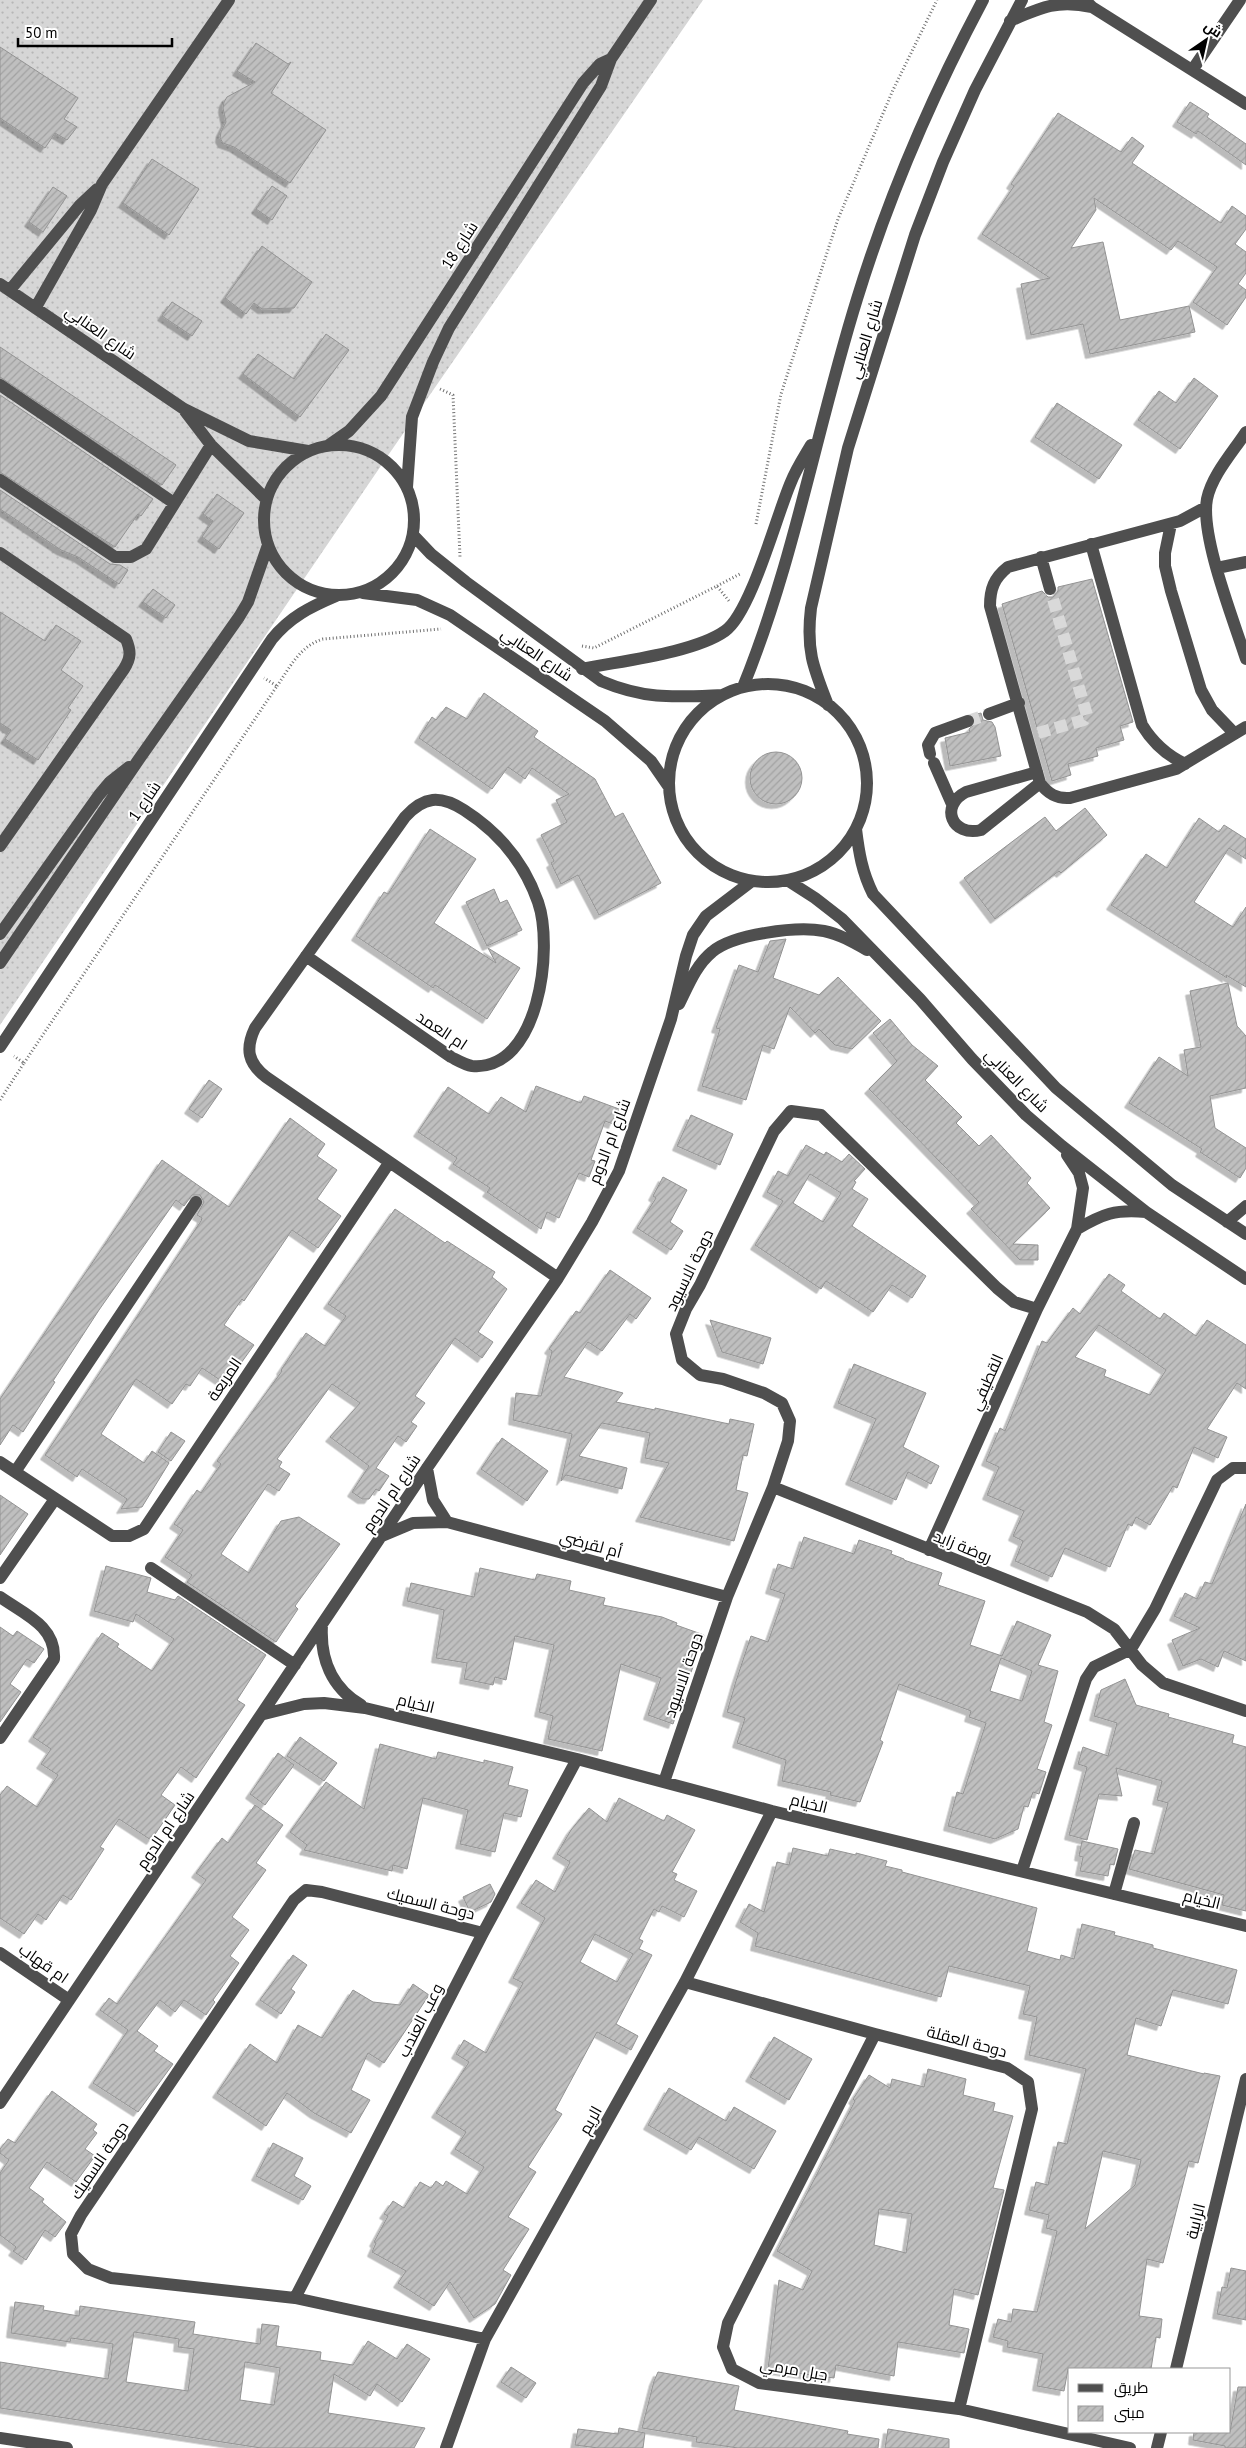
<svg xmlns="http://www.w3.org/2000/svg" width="1246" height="2448" font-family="'PT Sans',Cairo,sans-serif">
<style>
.grass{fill:url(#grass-dots)}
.building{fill:url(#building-hatch);stroke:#939393;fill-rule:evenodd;filter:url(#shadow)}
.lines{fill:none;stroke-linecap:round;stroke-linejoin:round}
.minor-tunnel{stroke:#d9d9d9;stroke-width:12;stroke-dasharray:12 6;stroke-linecap:butt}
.path{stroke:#717171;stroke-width:3;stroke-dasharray:1 2.5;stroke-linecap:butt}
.minor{stroke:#4f4f4f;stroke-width:12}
.labels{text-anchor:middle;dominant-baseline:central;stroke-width:4;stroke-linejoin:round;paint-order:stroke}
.street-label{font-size:16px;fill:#000;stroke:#fff}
</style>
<defs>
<pattern id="grass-dots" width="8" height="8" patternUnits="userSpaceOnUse" patternTransform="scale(1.25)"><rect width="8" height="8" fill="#d6d6d6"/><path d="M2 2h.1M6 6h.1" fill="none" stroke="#b6b6b6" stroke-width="1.8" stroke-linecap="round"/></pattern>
<pattern id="building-hatch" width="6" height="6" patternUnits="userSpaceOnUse" patternTransform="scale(1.25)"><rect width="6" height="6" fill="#bfbfbf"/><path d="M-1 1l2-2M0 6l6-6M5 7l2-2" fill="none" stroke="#a2a2a2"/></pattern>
<filter id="shadow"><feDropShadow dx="-4.5" dy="4.5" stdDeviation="0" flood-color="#0004"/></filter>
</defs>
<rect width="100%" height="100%" fill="#fff"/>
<!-- grass -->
<path class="grass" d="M0,0H703L389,454L0,1025Z"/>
<!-- building -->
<path class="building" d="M256,43L288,64L291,62L271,93L326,130L290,183L234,147L223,143L220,138L221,132L226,122L223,108L224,102L227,97L255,82L237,71Z
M0,47L78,98L64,119L77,127L67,140L55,133L45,148L0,118Z
M1190,102L1209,114L1207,117L1246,144V165L1198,131L1196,134L1177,122Z
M1058,113L1121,152L1132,137L1144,146L1132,163L1221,223L1232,206L1246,216V229L1235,244L1246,252V273L1238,284L1246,290V297L1227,325L1193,302L1217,267L1178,241L1171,250L1094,198L1096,210L1071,248L1103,242L1120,320L1189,306L1195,332L1090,354L1083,324L1031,335L1021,284L1050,278L982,234L1014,186L1011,184Z
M152,159L199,189L169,235L123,203Z
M272,186L287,196L272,220L256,209Z
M53,187L67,196L43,232L29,222Z
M262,246L312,282L294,308L262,309L254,303L246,314L225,298Z
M172,302L202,321L192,336L162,316Z
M326,334L349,350L300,417L243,374L258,354L294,379Z
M0,347L176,465L162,485L0,377Z
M1194,378L1218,396L1180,449L1138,420L1159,391L1176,403Z
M0,395L153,499L141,516L138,514L115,547L0,472Z
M1057,403L1122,445L1099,479L1035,437Z
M0,490L110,564L120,565L128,570L119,584L78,557L61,550L0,509Z
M217,494L244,513L219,549L202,537L213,521L203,514Z
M1092,579L1133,722L1120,726L1124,740L1096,748L1098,756L1068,764L1071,775L1052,781L1002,604L1042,591L1048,597H1053L1058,591V587Z
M153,589L175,605L166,618L143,602Z
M0,612L45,641L56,625L81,641L61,670L83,686L68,708L71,710L38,760L5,739L11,730L0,723Z
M484,693L538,731L534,737L595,779L615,817L623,813L661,883L599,915L578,875L561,884L551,863L554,861L541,835L567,822L556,800L569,794L532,768L525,779L508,767L492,789L419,738L432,717L436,720L446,707L467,719Z
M981,713L983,720L992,722L995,727L1001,756L950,766L945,738L970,732L969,729L976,723L973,715Z
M750 778a26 26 0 1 1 52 0a26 26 0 1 1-52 0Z
M1085,808L1107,835L1061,873L1059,871L995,919L964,878L1045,817L1056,831Z
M1199,818L1219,832L1224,825L1246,839V859L1229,848L1194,902L1233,927L1246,907V987L1226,975L1227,978L1111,905L1146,854L1167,868Z
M430,829L476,859L434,923L496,963L488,948L520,968L487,1019L435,985L433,988L356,936L384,892L388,894Z
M494,889L500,903L507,900L522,930L487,946L466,902Z
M786,939L773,978L819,995L838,977L881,1021L852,1049L835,1045L819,1029L815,1033L790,1007L774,1049L763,1045L746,1100L702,1086L720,1029L716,1028L739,965L758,972L770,941Z
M1228,983L1237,1026L1246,1036V1088L1210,1096L1215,1128L1246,1148V1168L1240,1178L1200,1152L1202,1149L1129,1103L1159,1057L1188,1076L1184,1050L1201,1047L1190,991Z
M890,1019L912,1045L938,1066L925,1080L962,1117L956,1123L979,1146L991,1135L1031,1178L1027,1183L1050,1208L1013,1244L1038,1245V1260H1020L971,1209L979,1202L869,1089L897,1061L873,1033Z
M209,1080L222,1089L202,1118L189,1109Z
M536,1086L581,1103L584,1096L619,1109L613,1124L605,1121L591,1160L595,1161L589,1177L579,1173L559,1218L547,1212L541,1229L487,1192L490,1188L453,1164L457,1158L418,1132L448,1087L489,1114L501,1097L526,1112Z
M691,1115L733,1134L720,1165L677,1146Z
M290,1118L325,1144L317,1156L337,1170L317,1199L341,1216L318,1248L292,1230L244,1301L242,1299L224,1325L254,1345L226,1384L202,1368L190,1386L186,1384L172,1404L136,1379L101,1434L144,1463L152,1451L169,1463L142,1507L121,1509L127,1499L82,1469L77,1477L45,1455L201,1221L202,1218L197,1215L204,1202L200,1195H192L184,1206L176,1200L99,1310L53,1381L55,1382L23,1432L13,1425L0,1445V1399L162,1160L229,1207Z
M806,1145L824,1155L826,1152L842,1162L849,1154L865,1169L854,1181L856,1182L852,1189L868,1199L852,1226L926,1276L912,1298L892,1285L873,1312L826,1281L821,1289L755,1245L783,1201L767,1192L778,1171L788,1176ZM810,1174L841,1193L823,1222L793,1203Z
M663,1177L687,1190L670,1222L683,1231L671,1250L637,1228L656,1198L653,1196Z
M395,1209L445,1243L447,1241L495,1272L492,1277L507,1289L478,1332L493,1342L482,1358L455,1338L415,1396L425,1403L411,1422L417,1426L406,1442L398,1436L376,1468L389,1476L379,1491L376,1489L369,1499H362L352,1492L369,1466L330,1437L360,1403L332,1384L277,1459L282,1462L279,1467L290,1474L279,1491L268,1484L221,1554L249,1573L281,1521L299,1517L340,1544L295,1606L298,1609L276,1642L187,1582L192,1575L165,1557L183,1530L174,1524L197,1490L201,1493L221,1464L217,1461L282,1371L281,1370L306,1333L325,1346L346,1316L328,1304Z
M610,1270L651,1298L636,1319L630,1314L602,1351L588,1342L564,1377L623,1393L616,1402L655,1410V1408L729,1424L730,1419L754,1424L747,1456L743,1455L736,1490L748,1493L734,1541L640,1517L669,1463L645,1458L650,1433L602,1423L579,1456L627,1468L622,1489L566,1475L561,1481L572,1434L513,1420L516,1393L541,1396L552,1351L549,1349L576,1311L580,1313Z
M1109,1274L1125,1285L1121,1291L1160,1319L1164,1313L1196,1336L1207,1320L1246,1345V1389L1237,1383L1207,1429L1227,1437L1218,1458L1194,1447L1177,1488L1173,1486L1150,1525L1136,1517L1132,1526L1128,1524L1110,1567L1065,1548L1052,1577L1015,1561L1023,1541L1013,1536L1024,1511L987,1495L999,1467L986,1461L1000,1428L1005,1431L1042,1341L1047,1343L1073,1308L1080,1314ZM1099,1325L1166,1370L1150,1395L1104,1376L1106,1370L1075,1357Z
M710,1320L771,1338L763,1364L722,1352Z
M854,1364L926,1393L903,1447L939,1466L931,1484L908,1472L896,1500L850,1480L876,1419L838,1403Z
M171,1432L185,1441L171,1461L158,1452Z
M502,1438L548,1471L527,1501L481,1469Z
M0,1495L28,1514L0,1555Z
M1246,1504V1661L1224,1651L1218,1667L1201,1659L1183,1666L1172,1640L1200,1628L1174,1616L1185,1593L1197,1599L1205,1582L1212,1584Z
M804,1537L854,1554L859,1540L892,1551L891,1554L904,1559V1560L942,1573L938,1585L985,1601L970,1645L1002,1656L1017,1621L1051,1635L1038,1665L1058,1671L1044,1722L1052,1725L1037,1769L1046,1772L1039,1794L1033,1792L1028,1807L1024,1806L1018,1829L995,1839L948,1826L957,1792L963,1794L986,1723L969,1717L971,1711L899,1684L880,1740L883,1742L860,1802L830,1795L831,1792L782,1781L786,1760L737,1743L745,1718L727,1712L736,1681L751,1636L768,1642L785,1594L770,1589L778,1564L793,1569ZM1001,1658L1032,1671L1022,1701L990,1691Z
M106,1566L151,1578L147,1592L175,1600L178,1596L266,1655L237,1700L245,1705L196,1778L181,1767L161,1795L175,1805L151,1840L119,1819L100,1847L104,1849L71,1900L63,1895L46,1920L38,1914L24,1934L0,1918V1795L7,1786L37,1807L58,1775L41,1764L51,1749L33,1737L102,1633L119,1644L117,1647L152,1671L174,1639L136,1614L133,1622L94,1611Z
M480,1568L535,1580L537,1574L571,1581L569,1590L605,1598L603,1605L662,1617L677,1623L676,1625L704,1635L673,1724L648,1715L661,1678L621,1664L602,1751L548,1739L553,1716L539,1712L554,1645L515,1636L506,1680L495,1677L493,1685L464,1679L467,1663L436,1658L444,1610L407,1601L411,1583L474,1597Z
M0,1627L13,1636L17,1631L44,1649L34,1663L27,1659L10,1684L21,1692L0,1722Z
M1125,1679L1136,1705L1169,1714L1168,1717L1234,1735L1232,1743L1246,1747V1911L1222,1905L1224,1895L1129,1869L1135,1850L1154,1854L1168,1803L1157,1800L1162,1781L1116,1768L1122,1796L1099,1794L1087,1840L1069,1835L1087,1767L1078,1764L1083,1747L1108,1756L1117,1723L1094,1716L1101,1690Z
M300,1737L337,1763L324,1781L287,1756Z
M380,1744L436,1759L438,1752L484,1763V1760L513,1767L508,1785L528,1790L521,1817L504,1813L495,1852L460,1844L468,1810L423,1798L407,1869L393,1865L392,1871L304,1850L307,1845L290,1832L326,1782L364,1809Z
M278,1753L294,1765L265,1805L250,1794Z
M619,1798L664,1821L667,1815L695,1830L672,1872L677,1874L674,1880L697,1891L684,1917L662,1906L659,1912L654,1909L639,1939L643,1941L639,1949L652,1955L616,2024L638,2036L631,2050L597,2032L555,2110L562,2114L528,2167L536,2172L508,2217L529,2229L503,2270L511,2275L495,2304L474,2318L450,2282L434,2306L398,2283L406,2271L372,2252L376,2243L374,2242L388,2216L384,2214L393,2201L404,2208L420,2182L431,2188L436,2181L443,2186L446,2181L467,2194L484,2167L455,2149L466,2132L436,2113L469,2062L456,2054L464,2040L486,2053L523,1983L513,1978L545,1918L521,1903L536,1880L555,1892L570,1862L557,1854L571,1830L589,1808L607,1822ZM595,1934L633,1954L617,1982L580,1962Z
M255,1805L283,1825L256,1863L266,1870L232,1917L249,1930L230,1956L239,1963L213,2000L215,2002L206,2015L184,2000L175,2012L160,2000L137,2031L158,2046L154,2051L173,2064L138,2112L93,2083L128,2030L100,2010L109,1998L117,2004L206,1880L196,1873L222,1838L228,1843Z
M1082,1841L1118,1849L1114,1865L1110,1864L1108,1876L1080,1871L1083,1857L1079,1856Z
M793,1848L828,1856L830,1849L856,1855V1853L887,1861L885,1866L902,1870V1872L1037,1908L1027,1951L1060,1960L1061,1955L1074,1959L1082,1924L1115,1932L1114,1935L1153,1945V1948L1237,1970L1228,2004L1173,1990L1161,2026L1136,2018L1127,2055L1204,2074V2073L1220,2076L1198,2163L1189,2161L1163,2263L1147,2259L1139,2316L1162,2319L1160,2338L1156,2337L1151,2369H1068L1064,2391L1037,2386L1043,2354L1007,2347L1008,2341L993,2337L998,2319L1011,2322L1013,2309L1037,2312L1057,2231L1046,2228L1049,2215L1029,2210L1036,2182L1048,2185L1058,2142L1067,2144L1086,2069L1029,2055L1037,2017L1023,2014L1030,1986L949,1966L941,1997L755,1946L758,1933L740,1922L749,1904L764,1912L777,1862L789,1865ZM1103,2151L1141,2160L1135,2185L1085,2229Z
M490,1884L495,1894L491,1902L470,1912L463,1897Z
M293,1955L307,1965L291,1989L295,1992L281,2014L260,2000Z
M413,1984L429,1995L384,2063L368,2053L351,2090L370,2100L351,2133L314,2113L287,2093L266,2126L217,2093L250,2044L277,2063L298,2025L322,2038L353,1990L373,2002L400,2005Z
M774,2037L812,2059L789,2100L750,2077Z
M928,2069L966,2079L963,2095L995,2103L993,2111L1013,2116L993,2188L1004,2190L978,2295L954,2289L949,2325L969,2329L964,2353L898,2342L894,2376L836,2365L834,2378L768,2369L779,2280L803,2290L812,2271L777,2251L855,2101L853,2099L869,2075L890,2088L892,2079L924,2087ZM879,2209L912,2214L906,2253L874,2245Z
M669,2088L726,2121L734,2107L776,2131L754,2169L699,2137L691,2150L648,2125Z
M52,2091L97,2124L93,2130L97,2133L85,2149L95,2156L76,2182L47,2162L29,2188L44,2199L42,2202L66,2222L55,2237L45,2230L26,2260L13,2251L16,2247L0,2235V2173L9,2160L0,2153V2149L8,2139L15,2143Z
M273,2143L303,2158L294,2176L311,2186L303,2200L256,2176Z
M1231,2268L1246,2271V2320L1217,2314L1222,2287L1227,2288Z
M15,2302L44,2306L43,2310L79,2316L80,2306L195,2322L193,2334L260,2344L262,2324L279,2326L276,2346L321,2352L320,2360L353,2365L368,2341L397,2359L407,2344L430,2359L402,2402L377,2384L370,2396L334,2374L328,2413L425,2428L414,2448H261L0,2408V2362L108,2379L113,2344L71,2338L70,2342L11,2333ZM134,2332L179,2339L178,2347L194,2349L188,2391L126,2382ZM245,2362L280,2368L274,2405L240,2400Z
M511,2367L536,2383L526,2398L501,2382Z
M658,2372L739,2386L734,2410L848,2431L847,2434L879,2439L878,2448H738L696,2442L697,2437L642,2428L654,2381Z
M1238,2387H1246V2448H1225V2446L1193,2440L1194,2432H1230Z
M619,2428L645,2433L643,2448H598L575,2445L578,2429L618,2434Z
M888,2429L949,2439V2448H885Z"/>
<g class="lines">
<!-- minor-tunnel -->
<path class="minor-tunnel" d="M968,721L989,714
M1038,733L1084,720L1087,715L1050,589"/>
<!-- path -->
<path class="path" d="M440,389L453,395L460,557
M756,524L781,394L838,219L893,90L937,0
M717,586L740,574
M582,646L594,648L717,586L729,601
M277,686C290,667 300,646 323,639L441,629
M24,1063L277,686L264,678
M0,1100L24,1063L14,1056"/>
<!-- minor -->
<path class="minor" d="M1085,0L1092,7L1246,104
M1010,21C1042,7 1057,0 1092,7
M1193,69L1240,0
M0,284L184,409L249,441L308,451
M10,290L80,205L97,189
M36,307L91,210L102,184L229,0
M0,385L174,503
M185,411L211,445L266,499
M1246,432C1233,452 1212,475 1207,499C1200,536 1234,621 1246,659
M264 520a75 75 0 1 1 150 0a75 75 0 1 1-150 0Z
M329,445L349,431L381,396L583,83L600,64L611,59
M0,480L115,557H131L146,549L211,445
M407,487L412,417L433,362L449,328L601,86L611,59L651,0
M1206,507L1180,521L1008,567C994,578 990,589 990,606L1040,783C1048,794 1057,799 1070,798L1176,769L1246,727
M1171,524L1165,553V566L1171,591L1201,690L1212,710L1234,733
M413,535L431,554L466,582L601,681C646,700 675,697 722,695
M1091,544L1142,725C1153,743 1166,755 1185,764
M0,553L126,639C131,651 131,658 124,669L0,846
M1041,557L1050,589
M1217,568L1246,562
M363,593L417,600L450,615L605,721L651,761L669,787
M582,669C620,661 694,653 725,631C751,613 777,514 791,482C796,469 804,457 811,445
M669 783a99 99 0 1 1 198 0a99 99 0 1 1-198 0Z
M743,687C794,562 817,427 857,299C889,195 932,96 983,0
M828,705C813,667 806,650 811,608L848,448L915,235L943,162L975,90L1022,0
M989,714L1019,703
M930,754L928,745L935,733L968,721
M934,763L952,804
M1037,772L966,792C939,806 952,837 981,830L1040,783
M856,829C859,853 862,872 873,894L1056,1088L1172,1185L1246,1234
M787,880L815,898L842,919L920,999L972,1059L1026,1115L1062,1146L1146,1212L1246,1279
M0,934L99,795L110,782L129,767
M306,956L451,1057C457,1060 465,1065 472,1066C539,1072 554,948 538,902C524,862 500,833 464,810C440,795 424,796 405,817L255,1028C245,1049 248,1063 266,1077L558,1278
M0,963L137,762L239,617L248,602L268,545
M679,1004C688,986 696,965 712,952C733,934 797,926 824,931C839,934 853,942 867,950
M0,1047L272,639C290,617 310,607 336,596
M1227,1222L1246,1206
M1077,1229C1103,1214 1115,1209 1146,1212
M0,1462L112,1536H129L144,1529L389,1163
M427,1468L433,1500L447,1522
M15,1472L196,1202
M773,1487L1087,1612L1114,1629L1142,1665L1163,1683L1246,1711
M382,1536L413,1523L447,1522L727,1597
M929,1550L1037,1309L1077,1229L1083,1188L1079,1173L1067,1155
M151,1568L295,1665
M0,1578L55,1499
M0,1597C24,1614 56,1626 54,1659L0,1738
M322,1625C320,1658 331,1687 361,1705
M264,1714L304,1704L324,1703L365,1708L577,1759L772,1811L1246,1926
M664,1782L727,1597L773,1487L788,1441L790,1421L782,1403L764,1393L723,1379L700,1375L682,1360L676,1334L686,1309L700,1285L774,1131L791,1111L821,1115L997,1288L1014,1302L1037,1309
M1022,1871L1086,1679L1094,1667L1131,1649L1155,1609L1217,1480L1233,1468H1246
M1114,1894L1134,1823
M483,1933L322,1892L306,1890L294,1900L81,2215L71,2234L73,2254L88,2269L111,2278L295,2298L485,2339
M0,1953L69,2000
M685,1982L875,2034L1007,2068L1028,2082L1032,2109L959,2409
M875,2034L728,2323L723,2347L732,2369L759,2383L959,2409L1130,2448
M0,2103L427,1468L558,1278L592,1222L619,1171L671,1019L686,956L693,935L706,916L752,881
M295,2298L483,1933L577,1759
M1176,2369L1246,2079
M0,2438L67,2448
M446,2448L485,2339L685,1982L772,1811
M1157,2448L1161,2432"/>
</g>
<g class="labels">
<!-- street labels -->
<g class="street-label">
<text transform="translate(459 245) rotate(-57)">شارع 18</text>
<text transform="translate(101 332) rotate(35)">شارع العنابي</text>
<text transform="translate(865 339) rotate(-73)">شارع العنابي</text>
<text transform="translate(537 654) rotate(34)">شارع العنابي</text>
<text transform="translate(144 801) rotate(-56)">شارع 1</text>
<text transform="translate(442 1030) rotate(33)">ام العمد</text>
<text transform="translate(1017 1080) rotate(45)">شارع العنابي</text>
<text transform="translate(609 1141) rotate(-69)">شارع ام الدوم</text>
<text transform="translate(689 1270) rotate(-64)">دوحة الاسيود</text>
<text transform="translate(224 1379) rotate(-56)">المربعة</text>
<text transform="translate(986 1382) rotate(-66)">القطيفي</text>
<text transform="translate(391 1493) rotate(-56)">شارع ام الدوم</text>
<text transform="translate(591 1544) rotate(15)">أم لقرضي</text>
<text transform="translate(963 1546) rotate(22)">روضة زايد</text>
<text transform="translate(683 1675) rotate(-71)">دوحة الاسيود</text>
<text transform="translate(416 1703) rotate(14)">الخيام</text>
<text transform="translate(809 1803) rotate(14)">الخيام</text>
<text transform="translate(165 1830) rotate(-56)">شارع ام الدوم</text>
<text transform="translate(1202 1899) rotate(14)">الخيام</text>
<text transform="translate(431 1903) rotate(14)">دوحة السميك</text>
<text transform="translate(44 1963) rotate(35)">ام قهاب</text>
<text transform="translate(420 2020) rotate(-63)">وعب العندب</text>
<text transform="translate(967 2041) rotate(15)">دوحة العقلة</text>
<text transform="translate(590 2120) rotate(-61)">الريم</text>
<text transform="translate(99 2160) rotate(-56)">دوحة السميك</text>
<text transform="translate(1195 2221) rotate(-76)">الرابية</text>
<text transform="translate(794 2369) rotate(10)">جبل مرمي</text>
</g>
</g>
<!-- legend -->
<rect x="1068" y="2368" width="162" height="65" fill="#ffffff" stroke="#999999"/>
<rect x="1078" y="2384" width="25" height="8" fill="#4f4f4f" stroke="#999999"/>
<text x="1114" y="2393" font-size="15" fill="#000000">طريق</text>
<rect x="1078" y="2406" width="25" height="15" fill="url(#building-hatch)" stroke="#999999"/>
<text x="1114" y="2418" font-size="15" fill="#000000">مبنى</text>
<!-- north arrow -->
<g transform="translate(1206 40) rotate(34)" stroke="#ffffff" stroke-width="4" paint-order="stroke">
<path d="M0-4L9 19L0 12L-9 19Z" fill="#000000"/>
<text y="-8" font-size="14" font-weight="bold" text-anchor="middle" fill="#000000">ش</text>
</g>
<!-- scale -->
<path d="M18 38v8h154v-8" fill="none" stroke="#000000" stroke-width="2.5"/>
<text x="25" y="38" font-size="15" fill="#000000" stroke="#ffffff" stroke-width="4" paint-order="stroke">50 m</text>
</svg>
